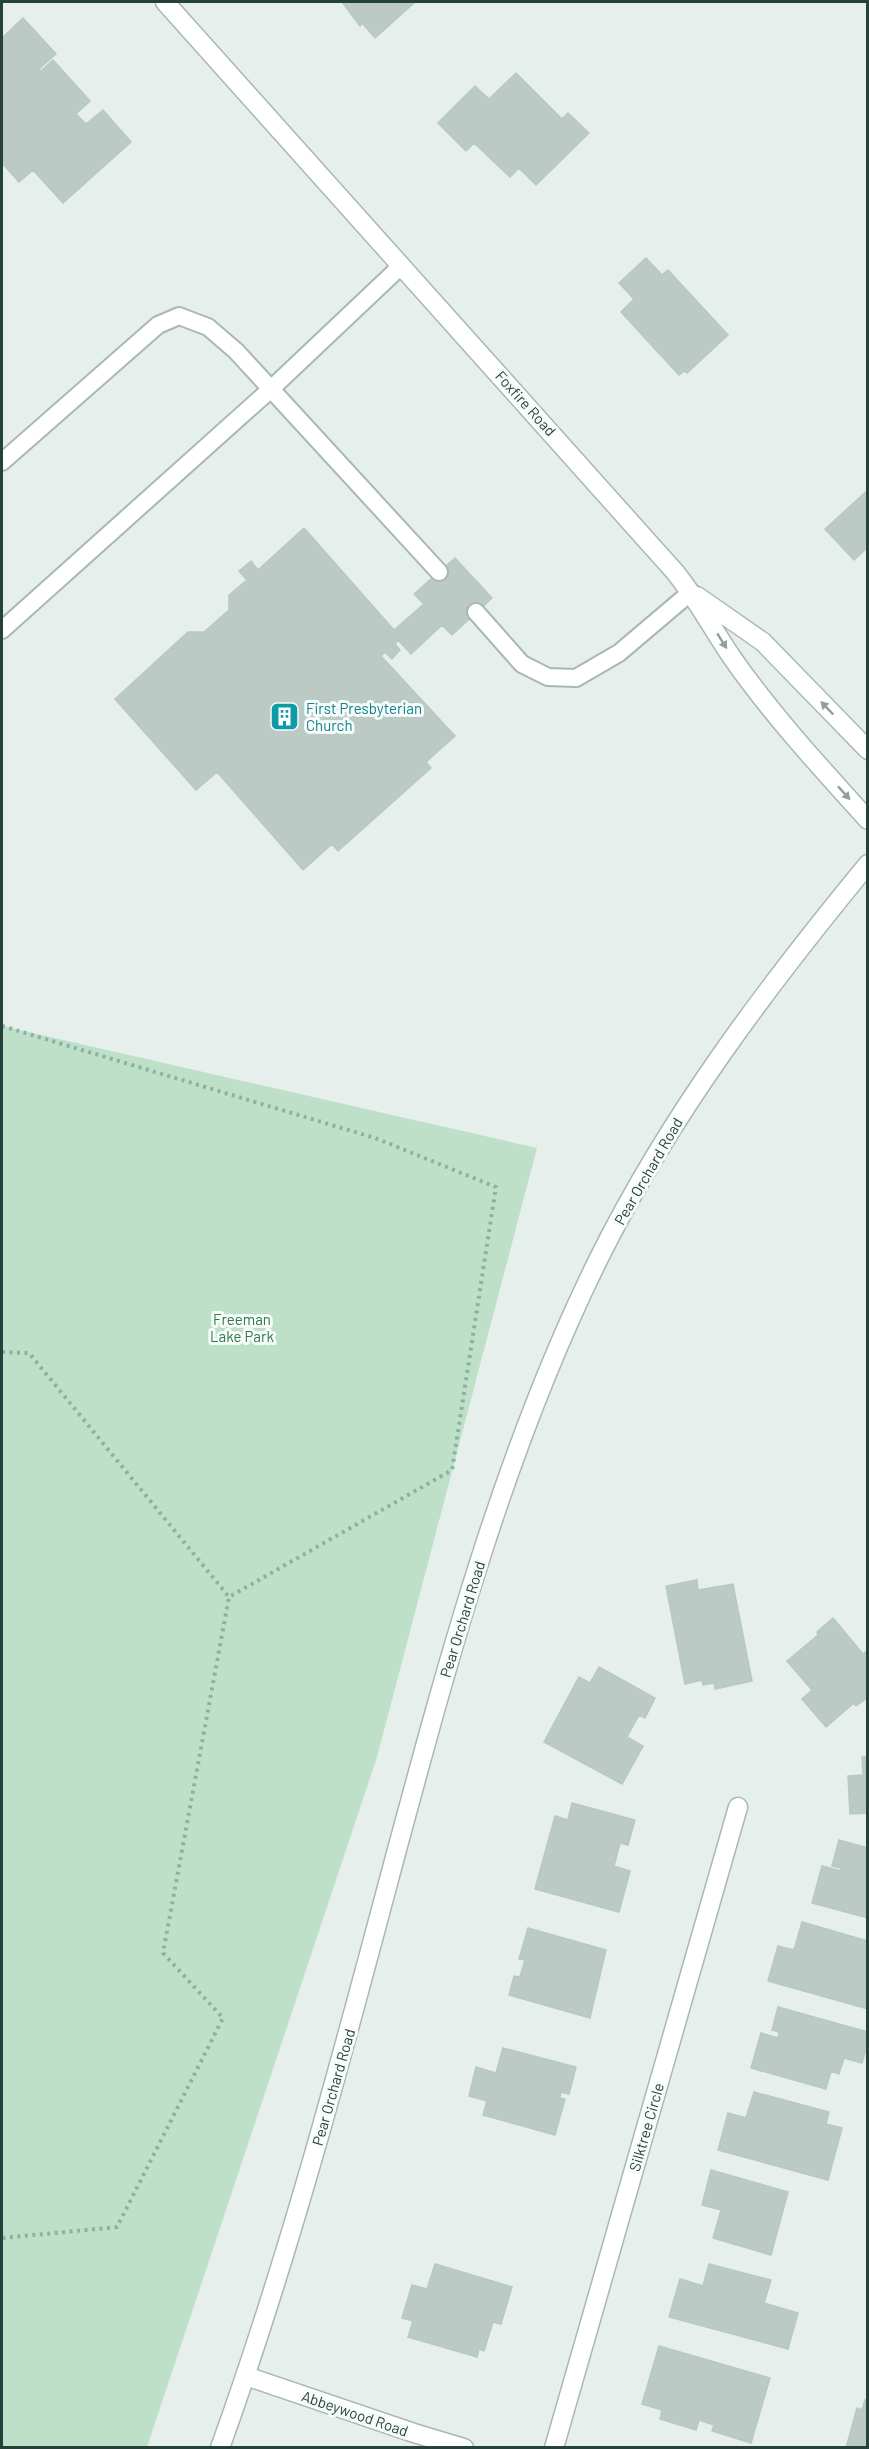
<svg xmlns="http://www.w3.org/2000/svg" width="869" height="2449" font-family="Barlow,sans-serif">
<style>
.green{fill:#bfe0c8}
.building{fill:#bbcac4;stroke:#b8c9c2;stroke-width:1.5}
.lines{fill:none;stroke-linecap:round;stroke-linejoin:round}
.service-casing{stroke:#a8b8b2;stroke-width:20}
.minor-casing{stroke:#a8b8b2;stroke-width:21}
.path{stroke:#86b3a5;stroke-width:4;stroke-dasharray:3 4.5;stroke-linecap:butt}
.service{stroke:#fff;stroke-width:16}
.minor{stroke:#fff;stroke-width:18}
.oneway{fill:#92a09c}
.labels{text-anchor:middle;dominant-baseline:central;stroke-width:6;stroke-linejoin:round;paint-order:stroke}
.street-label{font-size:15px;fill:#24423a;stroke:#f7fbf9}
.culture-label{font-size:15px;fill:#0d838f;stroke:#f7fbf9;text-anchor:start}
.park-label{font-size:15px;fill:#2d7a4b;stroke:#f7fbf9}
</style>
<rect width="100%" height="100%" fill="#e6efeb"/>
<!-- green -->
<path class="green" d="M2,1026L537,1148L377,1757L147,2447H2Z"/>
<!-- building -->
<path class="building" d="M342,2H415L375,38L362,23L360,26Z
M23,18L56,54L39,69L41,71L53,60L90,101L76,114L86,124L103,110L131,142L63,203L33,170L19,182L2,163V38Z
M516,73L562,119L568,113L589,133L536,185L519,168L510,177L474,143L466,151L438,123L475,86L489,99Z
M646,258L662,275L668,270L728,335L687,373L684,371L679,375L621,312L634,299L619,283Z
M868,490V547L854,560L825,529Z
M304,528L394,630L424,604L414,594L455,558L492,598L452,635L442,625L411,654L398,640L395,644L400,650L392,659L385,652L381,656L455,736L426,762L431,768L338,851L332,844L303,870L217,772L196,790L115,699L188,632H204L229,610V595L247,580L239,571L251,561L258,570Z
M697,1580L698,1590L733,1584L752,1681L715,1689L714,1683L703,1685L702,1680L685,1684L666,1586Z
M833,1618L863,1654L868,1650V1697L856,1706L854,1703L826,1727L802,1699L812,1690L787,1661L818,1635L817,1632Z
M599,1667L655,1698L645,1718L639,1715L627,1737L643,1746L622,1784L544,1742L579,1677L590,1683Z
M862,1757H868V1813L850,1814L848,1776L863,1775Z
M572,1803L635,1820L628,1845L620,1843L614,1866L630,1871L619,1912L535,1889L555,1816L568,1820Z
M839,1840L868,1848V1918L812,1903L822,1866L841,1871V1868L832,1866Z
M802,1922L868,1941V2009L768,1981L778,1946L794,1950Z
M528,1928L606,1950L590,2018L509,1995L514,1976L520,1977L525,1960L519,1959Z
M778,2007L868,2032V2042L862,2063L844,2058L839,2074L831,2071L826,2089L751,2068L761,2033L778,2038L779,2032L772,2030Z
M503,2048L576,2067L569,2094L561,2092L560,2098L565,2099L555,2135L483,2115L487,2101L469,2096L476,2067L496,2073Z
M754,2092L829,2112L826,2124L842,2128L828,2180L718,2150L728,2113L746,2118Z
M711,2170L788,2192L771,2255L713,2238L721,2210L702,2205Z
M435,2264L512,2287L501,2324L493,2322L484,2351L479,2349L477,2357L408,2337L413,2321L402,2318L412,2285L427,2289Z
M709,2264L771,2280L764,2303L798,2313L788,2349L669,2317L680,2279L703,2286Z
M659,2346L770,2378L751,2443L712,2431L714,2425L699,2420L696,2430L660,2419L662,2410L642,2404Z
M865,2400L868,2401V2448H846L857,2408L862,2410Z"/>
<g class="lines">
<defs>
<path id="service" d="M2,462L158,325L179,316L208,327L236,351L439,572
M476,612L522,664L548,677L576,678L619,653L691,592
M2,630L272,388L401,266"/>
<path id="minor" d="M165,2L675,572C697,599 713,630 733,659C773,716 821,768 868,820
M697,596L763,642L868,750
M246,2376L414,2433L464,2448
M220,2448C290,2254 342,2056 395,1857C450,1653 505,1448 599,1258C670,1115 766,988 868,864
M554,2448L738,1807"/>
</defs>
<!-- service casing -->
<use href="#service" class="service-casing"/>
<!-- minor casing -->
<use href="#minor" class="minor-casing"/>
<!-- path -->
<path class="path" d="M2,1026L375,1138L496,1187L452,1470L229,1597L163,1953L223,2018L117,2227L2,2238
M2,1352L29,1353L229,1597"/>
<!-- service -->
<use href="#service" class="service"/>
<!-- minor -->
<use href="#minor" class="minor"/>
</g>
<!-- one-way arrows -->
<defs><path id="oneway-solid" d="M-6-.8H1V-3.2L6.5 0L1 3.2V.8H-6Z" transform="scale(1.5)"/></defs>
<g class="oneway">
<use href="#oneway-solid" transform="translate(722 641) rotate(58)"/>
<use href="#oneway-solid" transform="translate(827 708) rotate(-134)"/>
<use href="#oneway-solid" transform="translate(844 793) rotate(48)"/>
</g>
<!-- icons -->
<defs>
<symbol id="building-square" viewBox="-11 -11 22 22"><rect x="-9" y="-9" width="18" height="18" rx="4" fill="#0f9aa8" stroke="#f7fbf9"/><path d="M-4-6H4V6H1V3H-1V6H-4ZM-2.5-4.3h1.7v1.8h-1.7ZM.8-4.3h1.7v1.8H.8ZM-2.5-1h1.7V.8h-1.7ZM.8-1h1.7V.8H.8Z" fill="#fff"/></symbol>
</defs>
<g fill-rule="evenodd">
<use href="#building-square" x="268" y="700" width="33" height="33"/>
</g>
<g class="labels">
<!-- street labels -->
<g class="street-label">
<text transform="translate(526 403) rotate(48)">Foxfire Road</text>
<text transform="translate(648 1171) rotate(-60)">Pear Orchard Road</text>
<text transform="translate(462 1619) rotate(-73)">Pear Orchard Road</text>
<text transform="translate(333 2087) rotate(-74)">Pear Orchard Road</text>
<text transform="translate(646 2127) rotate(-74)">Silktree Circle</text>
<text transform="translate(355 2413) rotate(19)">Abbeywood Road</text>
</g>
<!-- culture labels -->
<g class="culture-label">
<text x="306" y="708">First Presbyterian<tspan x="306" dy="17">Church</tspan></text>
</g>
<!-- park labels -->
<g class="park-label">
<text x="242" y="1319">Freeman<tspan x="242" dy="17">Lake Park</tspan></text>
</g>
</g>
<!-- border -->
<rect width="869" height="2449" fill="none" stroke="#24423a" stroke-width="6"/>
</svg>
